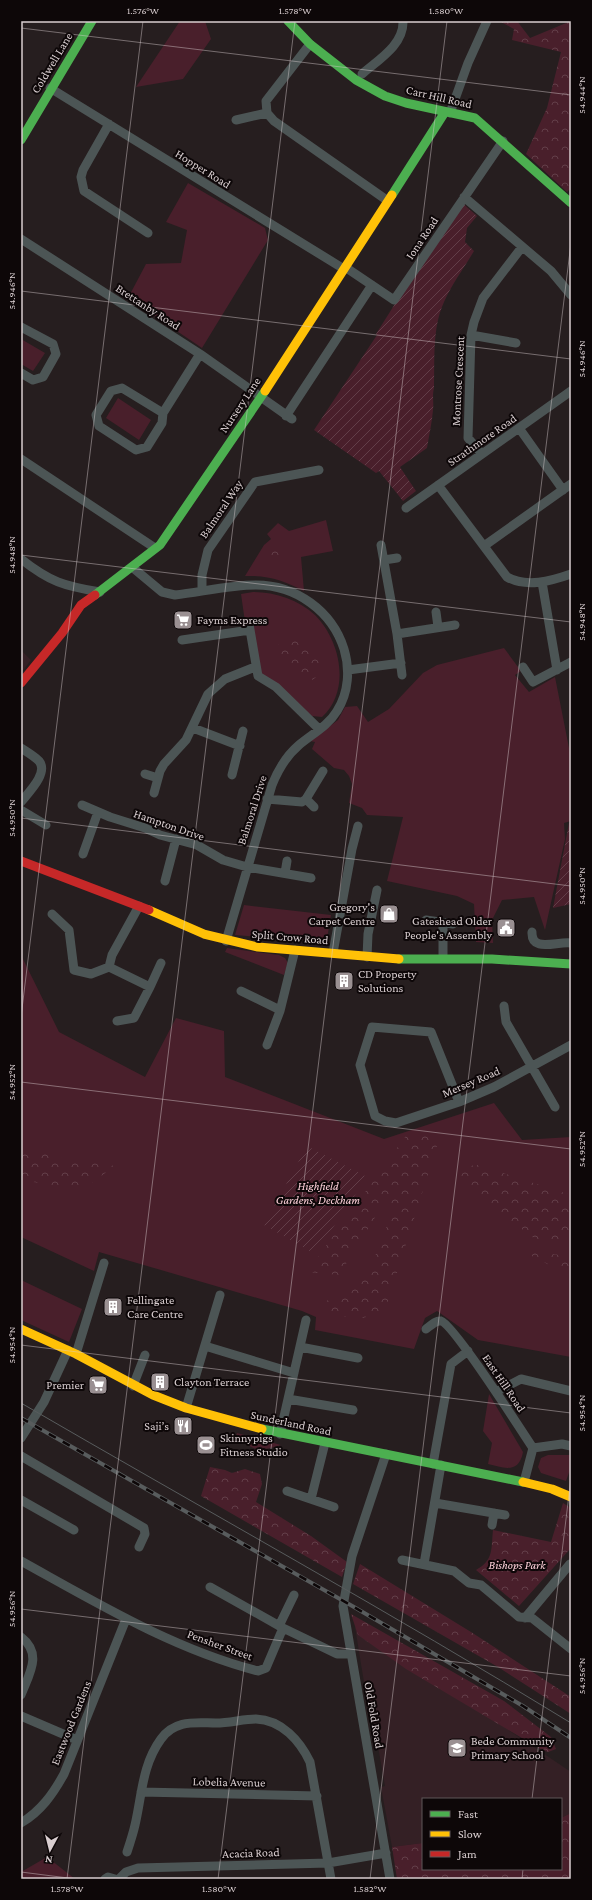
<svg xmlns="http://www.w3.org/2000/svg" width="592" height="1900" font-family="'Crimson Pro',serif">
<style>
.built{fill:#342025}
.grass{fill:#491f2b}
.forest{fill:url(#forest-crowns)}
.garden{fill:url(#garden-furrows)}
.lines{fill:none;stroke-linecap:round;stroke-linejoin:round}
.street{stroke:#4c5555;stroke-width:9}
.fast{stroke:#4caf50;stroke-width:9}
.slow{stroke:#ffc107;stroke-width:9}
.jam{stroke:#c62828;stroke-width:9}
.tram{stroke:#585c5d;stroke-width:1}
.rail-casing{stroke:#585c5d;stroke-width:4}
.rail{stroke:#0d0708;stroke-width:2.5;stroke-dasharray:8;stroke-linecap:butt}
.ticks{fill:none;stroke:#d9ced0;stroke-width:1;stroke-opacity:0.45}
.labels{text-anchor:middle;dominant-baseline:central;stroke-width:4;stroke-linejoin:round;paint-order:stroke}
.street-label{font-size:12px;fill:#d9ced0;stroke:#0d0708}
.poi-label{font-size:12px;fill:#d9ced0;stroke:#0d0708;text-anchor:start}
.park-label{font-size:12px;font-style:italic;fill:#ffd2db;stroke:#0d0708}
.neatline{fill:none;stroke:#d9ced0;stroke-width:1.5}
.ticks-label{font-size:10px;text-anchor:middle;fill:#d9ced0}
</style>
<defs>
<pattern id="forest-crowns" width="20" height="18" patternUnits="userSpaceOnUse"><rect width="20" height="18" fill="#491f2b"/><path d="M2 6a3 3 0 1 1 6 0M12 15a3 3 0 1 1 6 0" fill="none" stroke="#633e49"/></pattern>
<pattern id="garden-furrows" width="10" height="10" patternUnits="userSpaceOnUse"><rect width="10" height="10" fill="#491f2b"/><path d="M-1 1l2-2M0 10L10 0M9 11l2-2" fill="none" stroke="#633e49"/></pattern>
</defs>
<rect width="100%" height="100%" fill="#261e1f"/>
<!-- built -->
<path class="built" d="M21,650L31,660L21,673Z
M355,1627L571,1772V1813L561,1818V1799H423V1843L392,1847L381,1787L385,1786L373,1718L369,1713Z"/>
<!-- grass -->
<path class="grass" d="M180,21H205L211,39L183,79L136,87Z
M188,183L265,228L268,240L202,348L128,298L146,264L181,263L187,230L166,222Z
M21,339L45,353L33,371L21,364Z
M118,398L151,420L139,440L106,418Z
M326,520L333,551L301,557L304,591C285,581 268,575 245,576L264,545L271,539L267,534L278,523L289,531Z
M253,592C275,592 299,600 315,615C341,641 351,691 322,717L312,716L260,674L245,622L241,594Z
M504,648L521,671L515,675L529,692L555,677L571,758V821L564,823L565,839L545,930L534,897L502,900L492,920L493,943L476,942L474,904L457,896L387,881L403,817L367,815L362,808L349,803L352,784L349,776L344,770L334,768L312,749L315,742L310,741L338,720L345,707L357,706L368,722L389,709L423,673L437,665Z
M244,905L331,915L327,939L294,940L235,935Z
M227,948L279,955L285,958L288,963L284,975L225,952Z
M21,955L59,1032L145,1077L176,1018L224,1031L225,1077L384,1139L494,1103L522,1140L571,1137V1357L478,1340L437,1311L425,1318L414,1349L315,1330L316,1317L302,1311L99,1252L94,1271L21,1237Z
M21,1280L82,1309L69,1342L21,1320Z
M489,1394L523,1452C519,1474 504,1468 488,1464L492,1443L483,1431Z
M237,1433L281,1445C257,1452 256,1452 236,1436Z
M548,1455H571V1467L566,1481L541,1473L538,1467L541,1458Z
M47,1857L75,1879H21V1872Z"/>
<!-- forest -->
<path class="forest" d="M499,21H517L530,38L571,21V188L567,192L526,154L547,108L561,52L512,40L514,29Z
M268 550a7 7 0 1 1 14 0a7 7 0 1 1-14 0Z
M291,638L299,639L307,651L316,653L322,659V668L320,675L312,680L300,679L293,671L291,661L285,659L278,651L279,642Z
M408,1133H441L385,1311L363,1318L334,1316L323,1303L346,1290L370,1269L392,1213L389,1195L339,1275L307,1272Z
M21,1146L65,1159L115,1166L82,1190L21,1180Z
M478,1165L571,1195V1239H535L443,1169Z
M522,1251L561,1255L571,1259V1276Z
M210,1467L225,1470L232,1473L245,1469L260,1474L262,1484L256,1502L311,1536L347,1562L342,1577L201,1496Z
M563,1503L571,1508V1548L519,1606L476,1570C494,1560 491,1549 493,1530L551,1542Z
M360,1564L471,1632L571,1697V1714L498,1667L353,1584Z
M351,1614L504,1701L551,1737L556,1749L548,1752L542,1750L406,1669L358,1635Z
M571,1813V1879H397L392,1847L423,1843V1869H561V1818Z"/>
<!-- garden -->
<path class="garden" d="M460,201L477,216L467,228L465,242L474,251C464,268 452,284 444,302C432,328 435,360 434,388C432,396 434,402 433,410C432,423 429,435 427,448L400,467L416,491L403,501L379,471L376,473L314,430L377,335L376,334Z
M569,823H571V904L553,908Z
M307,1146L367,1177L315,1254L264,1225Z"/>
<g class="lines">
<!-- street -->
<path class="street" d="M310,44L266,101L267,113L274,121L388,201
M362,74C378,60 404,45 403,21
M50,88L344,269
M450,113L468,63L487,21
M236,120L267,113
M109,124L83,170L81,177L84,191L148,233
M464,197L551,271L571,295
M21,239L200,354L292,419
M345,267L394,300L503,141
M21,327L53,344L56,354L43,377L33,380L21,373
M471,335L516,343
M163,413L122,388L111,391L96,415L99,426L136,450L147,447L162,423L163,413L200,354
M286,416L372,285
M519,428L563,490
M482,454L468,438L471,335L474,322L483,298L522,247
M21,459L155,548
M438,485L507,577C526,588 551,581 571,574
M406,508L571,391
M381,545L397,634L402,675
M484,546L571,484
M21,559C50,582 64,586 100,592
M384,560L397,558
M132,567L162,592L175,595C201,592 230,585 256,585C296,585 332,611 344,649C350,669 349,692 337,711C328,726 312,734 299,745C286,756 278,770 272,785L226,941
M542,582L557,670
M202,591V575L208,550L255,482L319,470
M436,612L438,627
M249,624L258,676L276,687L319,729
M397,634L455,625
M182,640L250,630
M523,667L533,682L571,662
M348,670L401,663
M193,728L240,746
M21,748C27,752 34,756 39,761C49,773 28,793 21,802
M145,774L158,778
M232,775L243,731
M154,793L160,771L164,764L186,740L208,694L225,679L255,667
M267,799L302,802L306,799L323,771
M306,799L314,807
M82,805L110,817L145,828L160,835L197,845L223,860L247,867L311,878
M21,810L46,825
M83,854L98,812
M285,873L287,861
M165,881L176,839
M52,914L69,930L74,970L91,974L109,967
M426,920L453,924
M443,923V958
M532,932C531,953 557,941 571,943
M333,953L352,849L358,826
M367,957L368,934L377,890
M150,987L161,963
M241,991L280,1010
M504,1006L506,1022L555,1107
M117,1021L134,1018L150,987L109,967L112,955L139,906
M267,1045L280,1011L295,950
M459,1102L431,1032L372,1027L360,1065L375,1116L385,1121L396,1123L459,1102L494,1087L571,1045
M426,1329C430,1326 436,1320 441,1321C453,1324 521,1430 533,1448L524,1482
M205,1346L294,1373
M300,1347L358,1358
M76,1354L104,1263
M133,1386L145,1355
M496,1392L521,1379L571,1391
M288,1399L353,1410
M186,1408L220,1295
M280,1434L306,1320
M21,1438L44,1402L68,1350
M533,1448L562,1444L571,1446
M386,1454L352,1556L343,1606L390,1879
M21,1456L144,1528L145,1534L139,1547
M433,1464L451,1364L468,1351
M287,1491L334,1507
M311,1499L325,1443
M21,1500L74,1530
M435,1503L505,1515
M492,1525L494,1513
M402,1560L454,1571L469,1583L481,1585L519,1617L532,1618L571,1649
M21,1561C97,1603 173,1649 258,1671L266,1668L283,1628
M424,1564L441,1465
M210,1587L283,1628L337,1654H351
M525,1618L570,1564
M279,1626L294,1595
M21,1637C43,1654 29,1674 21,1695
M21,1716L77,1740
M141,1792L317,1796
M21,1823C41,1811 53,1794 64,1774L126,1619
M127,1852C130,1843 133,1834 135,1825C142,1795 142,1765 161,1739C175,1719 196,1723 216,1723C230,1723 243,1719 256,1719C282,1720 300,1741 310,1762L331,1879
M105,1879L108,1877L115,1879
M119,1879L126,1872L138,1868L328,1863L386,1853"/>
<!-- fast -->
<path class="fast" d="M288,21L310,44L356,80L385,96L406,103L475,118L571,203
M21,140L92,21
M392,195L445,112
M95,595L160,545L265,391
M399,959H492L571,964
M262,1429L523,1482"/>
<!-- slow -->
<path class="slow" d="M265,391L392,195
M149,910L204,934L258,947L399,959
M21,1329L76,1354L153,1395L186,1408L262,1429
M523,1482L552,1489L571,1497"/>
<!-- jam -->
<path class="jam" d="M21,683L62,633L81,605L95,595
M21,861L149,910"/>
<!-- tram -->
<path class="tram" d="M21,1403C205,1510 390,1612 571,1723"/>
<defs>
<path id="rail" d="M21,1418L354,1607L523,1706L571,1738"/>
</defs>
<!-- rail casing -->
<use href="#rail" class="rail-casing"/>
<!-- rail -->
<use href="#rail" class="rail"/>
</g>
<!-- ticks -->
<path class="ticks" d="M21,28L571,95M21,291L571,359M21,555L571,622M21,818L571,886M21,1017L143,21M21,1082L571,1149M21,1345L571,1413M21,1609L571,1676M532,1799L571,1478M21,1872L76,1879M67,1879L295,21M218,1879L447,21M370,1879L571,243M522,1879L523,1869"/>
<!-- icons -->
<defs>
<symbol id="supermarket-square" viewBox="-11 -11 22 22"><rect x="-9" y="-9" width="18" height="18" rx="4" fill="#9a9092" stroke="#0d0708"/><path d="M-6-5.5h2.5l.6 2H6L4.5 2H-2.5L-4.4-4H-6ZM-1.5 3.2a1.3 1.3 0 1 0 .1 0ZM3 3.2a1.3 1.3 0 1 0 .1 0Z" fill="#fff"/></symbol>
<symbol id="shop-square" viewBox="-11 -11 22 22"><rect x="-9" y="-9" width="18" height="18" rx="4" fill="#9a9092" stroke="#0d0708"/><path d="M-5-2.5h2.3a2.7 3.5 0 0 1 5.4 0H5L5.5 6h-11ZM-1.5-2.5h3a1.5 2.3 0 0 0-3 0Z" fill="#fff"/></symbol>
<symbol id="civic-square" viewBox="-11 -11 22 22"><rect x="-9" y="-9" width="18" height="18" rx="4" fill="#9a9092" stroke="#0d0708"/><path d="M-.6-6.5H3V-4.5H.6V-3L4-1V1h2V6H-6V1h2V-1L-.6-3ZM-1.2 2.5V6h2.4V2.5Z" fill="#fff"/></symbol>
<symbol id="building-square" viewBox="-11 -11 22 22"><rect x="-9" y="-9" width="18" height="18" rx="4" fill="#9a9092" stroke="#0d0708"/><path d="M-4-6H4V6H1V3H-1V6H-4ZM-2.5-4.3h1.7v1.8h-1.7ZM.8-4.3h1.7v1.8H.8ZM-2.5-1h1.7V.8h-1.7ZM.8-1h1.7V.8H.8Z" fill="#fff"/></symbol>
<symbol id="restaurant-square" viewBox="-11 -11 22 22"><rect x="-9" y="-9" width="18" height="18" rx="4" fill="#9a9092" stroke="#0d0708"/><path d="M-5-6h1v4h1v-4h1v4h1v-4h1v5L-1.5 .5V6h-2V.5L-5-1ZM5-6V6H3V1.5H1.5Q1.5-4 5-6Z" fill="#fff"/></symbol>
<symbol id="stadium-square" viewBox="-11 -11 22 22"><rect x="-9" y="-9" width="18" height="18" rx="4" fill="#9a9092" stroke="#0d0708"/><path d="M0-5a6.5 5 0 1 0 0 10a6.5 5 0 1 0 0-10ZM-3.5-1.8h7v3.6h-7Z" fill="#fff"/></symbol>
<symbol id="school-square" viewBox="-11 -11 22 22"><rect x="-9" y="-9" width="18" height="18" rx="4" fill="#9a9092" stroke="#0d0708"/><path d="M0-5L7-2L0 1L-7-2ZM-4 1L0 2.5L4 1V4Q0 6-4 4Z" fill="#fff"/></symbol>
</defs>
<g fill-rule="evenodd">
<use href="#supermarket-square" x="172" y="609" width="22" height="22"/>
<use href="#shop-square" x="378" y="903" width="22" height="22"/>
<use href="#civic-square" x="495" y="917" width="22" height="22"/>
<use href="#building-square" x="333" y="970" width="22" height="22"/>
<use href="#building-square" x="102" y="1296" width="22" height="22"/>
<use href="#building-square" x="149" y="1371" width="22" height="22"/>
<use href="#supermarket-square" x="87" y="1374" width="22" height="22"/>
<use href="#restaurant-square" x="172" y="1415" width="22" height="22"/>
<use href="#stadium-square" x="195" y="1434" width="22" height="22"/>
<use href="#school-square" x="446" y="1737" width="22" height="22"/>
</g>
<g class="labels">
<!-- street labels -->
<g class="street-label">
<text transform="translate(52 63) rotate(-59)">Coldwell Lane</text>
<text transform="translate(439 97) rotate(13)">Carr Hill Road</text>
<text transform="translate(203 169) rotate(32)">Hopper Road</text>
<text transform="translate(422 238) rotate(-56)">Iona Road</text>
<text transform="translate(148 307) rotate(33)">Brettanby Road</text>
<text transform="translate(458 381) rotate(-87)">Montrose Crescent</text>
<text transform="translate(240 405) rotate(-56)">Nursery Lane</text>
<text transform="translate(482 440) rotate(-35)">Strathmore Road</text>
<text transform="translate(221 509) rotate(-56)">Balmoral Way</text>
<text transform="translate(252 810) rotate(-72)">Balmoral Drive</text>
<text transform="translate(169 825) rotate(19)">Hampton Drive</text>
<text transform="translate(290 937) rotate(5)">Split Crow Road</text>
<text transform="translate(471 1082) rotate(-23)">Mersey Road</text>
<text transform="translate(504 1383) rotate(56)">East Hill Road</text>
<text transform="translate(291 1423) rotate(12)">Sunderland Road</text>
<text transform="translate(220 1645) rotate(20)">Pensher Street</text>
<text transform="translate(374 1715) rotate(80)">Old Fold Road</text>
<text transform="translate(71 1723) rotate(-68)">Eastwood Gardens</text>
<text transform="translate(229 1782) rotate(1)">Lobelia Avenue</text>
<text transform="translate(251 1853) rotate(-2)">Acacia Road</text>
</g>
<!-- poi labels -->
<g class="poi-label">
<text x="197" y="620">Fayms Express</text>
<text x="375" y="907" text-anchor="end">Gregory's<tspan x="375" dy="14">Carpet Centre</tspan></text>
<text x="492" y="921" text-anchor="end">Gateshead Older<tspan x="492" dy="14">People's Assembly</tspan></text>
<text x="358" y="974">CD Property<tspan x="358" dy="14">Solutions</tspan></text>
<text x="127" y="1300">Fellingate<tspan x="127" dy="14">Care Centre</tspan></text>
<text x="174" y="1382">Clayton Terrace</text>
<text x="84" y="1385" text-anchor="end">Premier</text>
<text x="169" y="1426" text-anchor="end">Saji’s</text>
<text x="220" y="1438">Skinnypigs<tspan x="220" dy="14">Fitness Studio</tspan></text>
<text x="471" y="1741">Bede Community<tspan x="471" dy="14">Primary School</tspan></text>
</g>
<!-- park labels -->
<g class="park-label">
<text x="318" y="1186">Highfield<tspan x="318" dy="14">Gardens, Deckham</tspan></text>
<text x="517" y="1565">Bishops Park</text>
</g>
</g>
<!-- border -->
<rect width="592" height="1900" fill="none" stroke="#0d0708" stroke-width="44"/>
<!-- legend -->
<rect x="422" y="1798" width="140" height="72" fill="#0d0708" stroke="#5f5758"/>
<rect x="430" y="1811" width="20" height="6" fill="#4caf50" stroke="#5f5758"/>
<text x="458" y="1818" font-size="12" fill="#d9ced0">Fast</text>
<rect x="430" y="1831" width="20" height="6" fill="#ffc107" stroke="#5f5758"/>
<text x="458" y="1838" font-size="12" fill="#d9ced0">Slow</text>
<rect x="430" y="1851" width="20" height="6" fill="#c62828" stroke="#5f5758"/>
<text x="458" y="1858" font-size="12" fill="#d9ced0">Jam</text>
<!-- north arrow -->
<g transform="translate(50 1850) rotate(187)" stroke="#0d0708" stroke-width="3" paint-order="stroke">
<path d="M0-3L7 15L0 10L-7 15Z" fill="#d9ced0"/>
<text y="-6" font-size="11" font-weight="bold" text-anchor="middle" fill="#d9ced0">N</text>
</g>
<rect x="22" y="22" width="548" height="1856" class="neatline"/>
<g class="ticks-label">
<text x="143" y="14">1.576°W</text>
<text x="295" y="14">1.578°W</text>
<text x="446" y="14">1.580°W</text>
<text transform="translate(581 95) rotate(-90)" y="4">54.944°N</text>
<text transform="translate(11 291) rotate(-90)" y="4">54.946°N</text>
<text transform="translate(581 359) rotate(-90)" y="4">54.946°N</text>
<text transform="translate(11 555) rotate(-90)" y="4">54.948°N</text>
<text transform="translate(581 622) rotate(-90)" y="4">54.948°N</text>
<text transform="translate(11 818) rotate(-90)" y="4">54.950°N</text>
<text transform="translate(581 886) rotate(-90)" y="4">54.950°N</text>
<text transform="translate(11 1082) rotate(-90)" y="4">54.952°N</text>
<text transform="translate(581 1149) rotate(-90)" y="4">54.952°N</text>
<text transform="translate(11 1345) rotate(-90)" y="4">54.954°N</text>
<text transform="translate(581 1413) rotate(-90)" y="4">54.954°N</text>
<text transform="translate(11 1609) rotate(-90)" y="4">54.956°N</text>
<text transform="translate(581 1676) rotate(-90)" y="4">54.956°N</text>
<text x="67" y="1892">1.578°W</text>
<text x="219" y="1892">1.580°W</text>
<text x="370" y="1892">1.582°W</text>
</g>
</svg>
